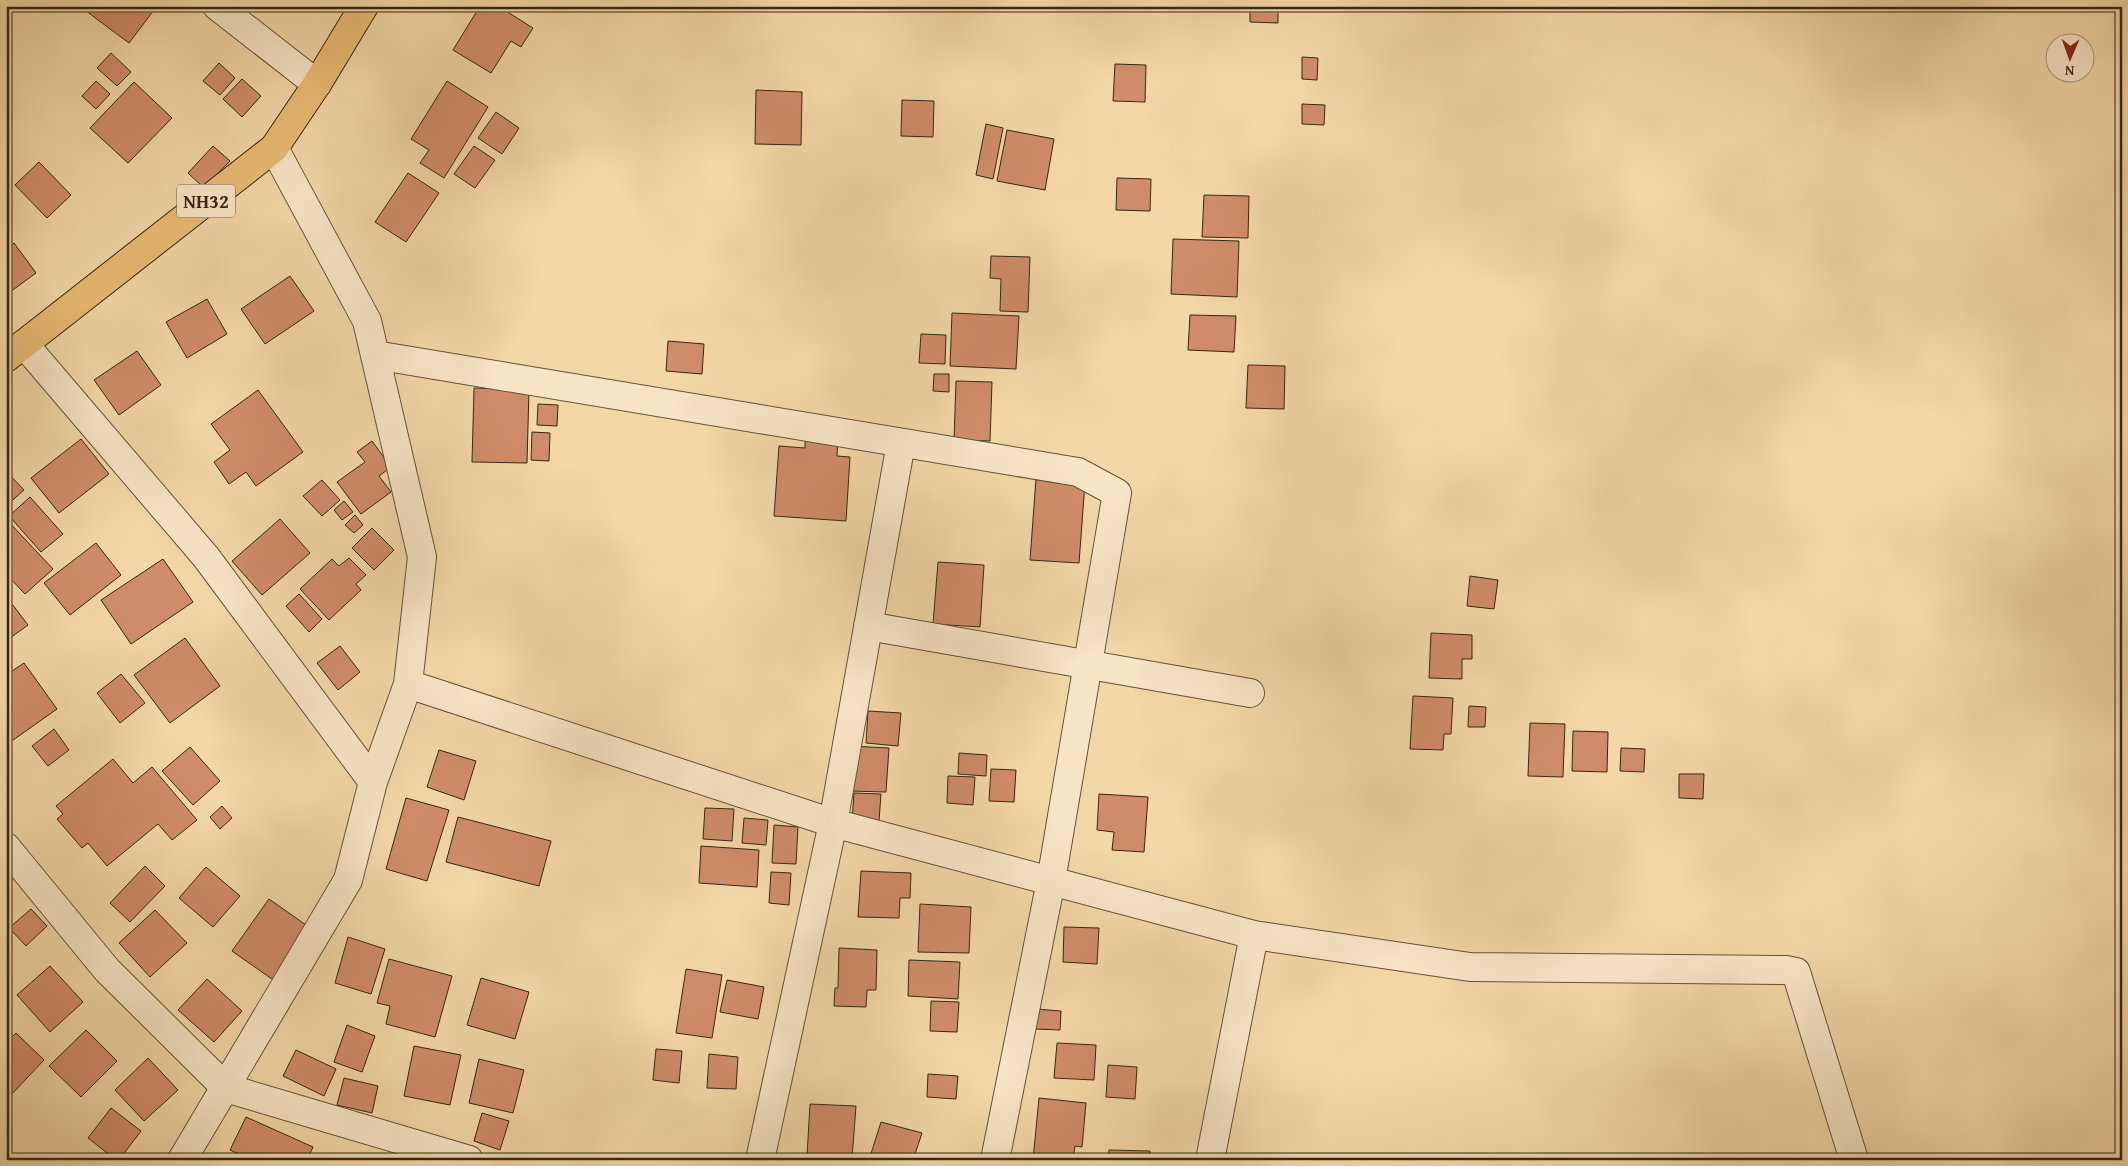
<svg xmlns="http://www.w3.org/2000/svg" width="2128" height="1166" font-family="'Gentium Book Plus',serif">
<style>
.building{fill:#d08c6a;stroke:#332718}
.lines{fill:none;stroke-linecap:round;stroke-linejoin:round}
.street-casing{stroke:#63533c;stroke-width:30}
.highway-casing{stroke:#332718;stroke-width:30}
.street{stroke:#f8e5c6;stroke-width:28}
.highway{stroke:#eabc74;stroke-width:28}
.labels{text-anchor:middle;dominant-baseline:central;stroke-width:4;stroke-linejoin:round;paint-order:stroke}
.shield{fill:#f8e5c6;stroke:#6e604c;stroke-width:1}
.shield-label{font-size:19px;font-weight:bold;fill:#332718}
</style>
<rect width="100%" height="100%" fill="#f4d7a7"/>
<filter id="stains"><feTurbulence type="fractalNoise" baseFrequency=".004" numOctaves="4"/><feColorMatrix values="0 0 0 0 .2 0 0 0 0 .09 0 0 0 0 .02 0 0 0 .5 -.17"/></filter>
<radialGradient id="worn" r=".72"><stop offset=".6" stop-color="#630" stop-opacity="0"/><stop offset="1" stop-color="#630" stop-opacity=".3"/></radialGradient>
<!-- building -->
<path class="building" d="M90,6H157L129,43L86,11Z
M480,6H498L533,28L521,47L511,41L491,73L453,50Z
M1250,6H1278V23L1250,22Z
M1530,6H1560V9L1530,8Z
M111,53L131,72L117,86L97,68Z
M1302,57L1318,58L1317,80L1302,79Z
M219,63L235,78L220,95L203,81Z
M1115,64L1146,65L1145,102L1113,101Z
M242,79L261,96L242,117L223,99Z
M96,81L110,94L96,109L82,96Z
M447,81L488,107L444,178L420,163L429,150L411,139Z
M134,82L172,118L128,163L90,128Z
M756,90L802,92L801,145L755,144Z
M902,100L934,101L933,137L901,136Z
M1302,104L1325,105L1324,125L1302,124Z
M496,112L519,128L502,154L478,138Z
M986,124L1003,128L993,179L976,175Z
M1007,130L1054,139L1045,190L997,181Z
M213,146L230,161L204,188L188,173Z
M474,146L495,160L475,188L454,174Z
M39,162L71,195L47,218L15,185Z
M408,173L439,193L406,242L375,222Z
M1117,178L1151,179L1150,211L1116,210Z
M1204,195L1249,196L1248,238L1202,237Z
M1173,239L1239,241L1237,297L1171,294Z
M14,243L36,273L6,295V249Z
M991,256L1030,257L1028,312L1000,311L1001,279L990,278Z
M290,276L314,311L265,344L241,309Z
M207,299L227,334L187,358L166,322Z
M952,313L1019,316L1016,369L950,366Z
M1190,315L1236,316L1234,352L1188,350Z
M921,334L946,335L945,364L919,363Z
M668,341L704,344L702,374L666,371Z
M137,351L161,385L119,415L94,380Z
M1248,365L1285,366L1284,409L1246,408Z
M934,374H949V392L933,391Z
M956,381L992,382L990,441L954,440Z
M474,388L529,390L527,463L472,462Z
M258,390L303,452L256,486L246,472L229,484L214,462L230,450L211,424Z
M538,404L558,405L557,426L537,425Z
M532,432L550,433L549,461L531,460Z
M805,435L838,437L837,456L850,457L846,521L774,516L779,446L805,448Z
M81,439L109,474L59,513L31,478Z
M372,441L391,467L379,476L391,492L361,514L337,482L365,462L357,452Z
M6,471L24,490L6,506Z
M1036,479L1085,483L1079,563L1030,560Z
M322,480L340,500L322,516L303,496Z
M30,497L63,534L41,552L9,516Z
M344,501L353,512L342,520L334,510Z
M355,515L363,525L354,533L345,525Z
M6,519L53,569L25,594L6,574Z
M280,519L310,553L262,595L232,561Z
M372,528L394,550L374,570L352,548Z
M96,543L121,575L70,615L44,583Z
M349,558L366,575L356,584L361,590L329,620L300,589L332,559L339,566Z
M163,559L193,602L131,644L101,600Z
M938,562L984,565L980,627L933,624Z
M1470,576L1498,580L1494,609L1467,606Z
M299,594L322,619L309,632L286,606Z
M6,596L28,625L6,641Z
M1431,633L1472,635V659H1462V679L1429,678Z
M185,638L220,686L170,723L134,675Z
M340,646L360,672L338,690L317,663Z
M24,663L57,709L6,745V675Z
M121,674L145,703L120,723L97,693Z
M1413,696L1453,698L1451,734H1444L1443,750L1410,749Z
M1469,706L1486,707L1485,727H1468Z
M868,711L901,713L898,746L866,743Z
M1530,723L1565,724L1563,777L1528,776Z
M54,729L69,750L48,766L32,746Z
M1573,731L1608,732L1607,772L1572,771Z
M851,746L889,748L886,792L849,791Z
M190,747L220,781L193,805L162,771Z
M1621,748L1645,749L1644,772L1620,771Z
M439,750L476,761L464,800L427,787Z
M959,753L987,755L986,776L958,774Z
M113,759L133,783L152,767L197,820L172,840L158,824L107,866L88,843L82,848L57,819L63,814L56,806Z
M991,769L1016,770L1014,802L989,801Z
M1679,774H1704L1703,799L1679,798Z
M948,776L975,777L973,805L947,803Z
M854,793L881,794L879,821L852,820Z
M1099,794L1148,797L1144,852L1112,850L1114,832L1097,830Z
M406,798L449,810L427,881L386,869Z
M222,806L232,818L220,829L210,817Z
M705,808L734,809L732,841L703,839Z
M458,817L551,841L539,886L446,862Z
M744,818L768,820L766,845L742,843Z
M774,825L798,827L796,864L772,863Z
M701,846L759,850L757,887L699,883Z
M145,866L165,886L130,922L110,903Z
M206,867L240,896L213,927L179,898Z
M861,871L911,873L910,898H900L899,918L858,917Z
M771,872L791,873L789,905L769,903Z
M269,899L316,932L279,984L232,951Z
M920,904L971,907L969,953L918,952Z
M31,909L47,926L26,946L9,928Z
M155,910L187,943L150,977L119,943Z
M1064,927L1099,928L1097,964L1063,962Z
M348,937L385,949L371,994L335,983Z
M839,948L877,950L876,990H867L866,1007L834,1006L835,988H838Z
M389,959L452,976L435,1037L386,1024L390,1006L377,1003Z
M909,960L960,962L958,999L908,996Z
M50,966L83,1002L50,1032L17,995Z
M686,969L722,975L712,1038L676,1033Z
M481,978L529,992L515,1039L467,1025Z
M207,979L242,1011L214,1042L178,1010Z
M727,980L764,987L758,1019L720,1012Z
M931,1001L959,1002L957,1032L930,1031Z
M1036,1009L1061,1011L1060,1030L1035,1029Z
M347,1025L375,1036L362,1072L334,1062Z
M86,1030L117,1061L81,1097L49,1066Z
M16,1033L44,1060L9,1097L6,1094V1043Z
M1057,1043L1096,1045L1094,1080L1054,1078Z
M414,1046L461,1055L450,1105L404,1096Z
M656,1049L682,1051L679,1083L653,1080Z
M296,1050L336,1069L324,1096L283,1076Z
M709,1054L738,1057L736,1089L707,1088Z
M148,1058L178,1090L144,1121L115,1090Z
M479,1059L524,1070L513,1113L469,1103Z
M1108,1065L1137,1067L1135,1099L1106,1097Z
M928,1074L958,1076L956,1099L927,1097Z
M344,1078L378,1086L372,1113L337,1105Z
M1039,1098L1086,1103L1082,1147L1075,1146L1073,1160H1033Z
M810,1104L856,1106L852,1159L807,1156Z
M111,1108L141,1131L119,1160H116L88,1138Z
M482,1113L509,1121L500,1150L474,1141Z
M246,1117L313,1147L307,1160H251L230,1150Z
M881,1122L922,1133L913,1160H869Z
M1109,1150L1150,1151V1160H1108Z"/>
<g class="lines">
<defs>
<path id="street" d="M217,6L317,84
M24,344L206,557L373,782
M375,355L1078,472L1117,493L1051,881L995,1160
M868,626L1250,693
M408,684L833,823L1254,935L1470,967L1786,970L1796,972L1854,1160
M6,847L107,970L226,1088L469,1160
M182,1160L348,880L373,782L408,684L422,557L367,321L274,148
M760,1160L833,823L901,443
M1210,1160L1254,935"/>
<path id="highway" d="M6,358L274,148L317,84L364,6"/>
</defs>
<!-- street casing -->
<use href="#street" class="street-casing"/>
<!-- highway casing -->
<use href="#highway" class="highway-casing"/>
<!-- street -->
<use href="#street" class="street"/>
<!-- highway -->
<use href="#highway" class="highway"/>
</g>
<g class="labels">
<!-- shield labels -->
<rect class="shield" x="177" y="184.5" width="58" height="33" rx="4"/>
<g class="shield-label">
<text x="206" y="201">NH32</text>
</g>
</g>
<!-- margin -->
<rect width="2128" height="1166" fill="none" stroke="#f4d7a7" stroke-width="25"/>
<rect x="8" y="8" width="2113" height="1151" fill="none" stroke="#332718" stroke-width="2.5"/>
<rect x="12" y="12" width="2103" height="1141" fill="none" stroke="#332718"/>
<!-- north arrow -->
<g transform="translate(2070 58) rotate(182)"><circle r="24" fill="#f8e5c6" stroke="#a99980"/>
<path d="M0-4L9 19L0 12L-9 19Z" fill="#8f2418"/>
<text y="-8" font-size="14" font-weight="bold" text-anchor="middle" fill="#332718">N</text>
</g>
<rect width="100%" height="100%" filter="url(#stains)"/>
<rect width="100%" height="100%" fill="url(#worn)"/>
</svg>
